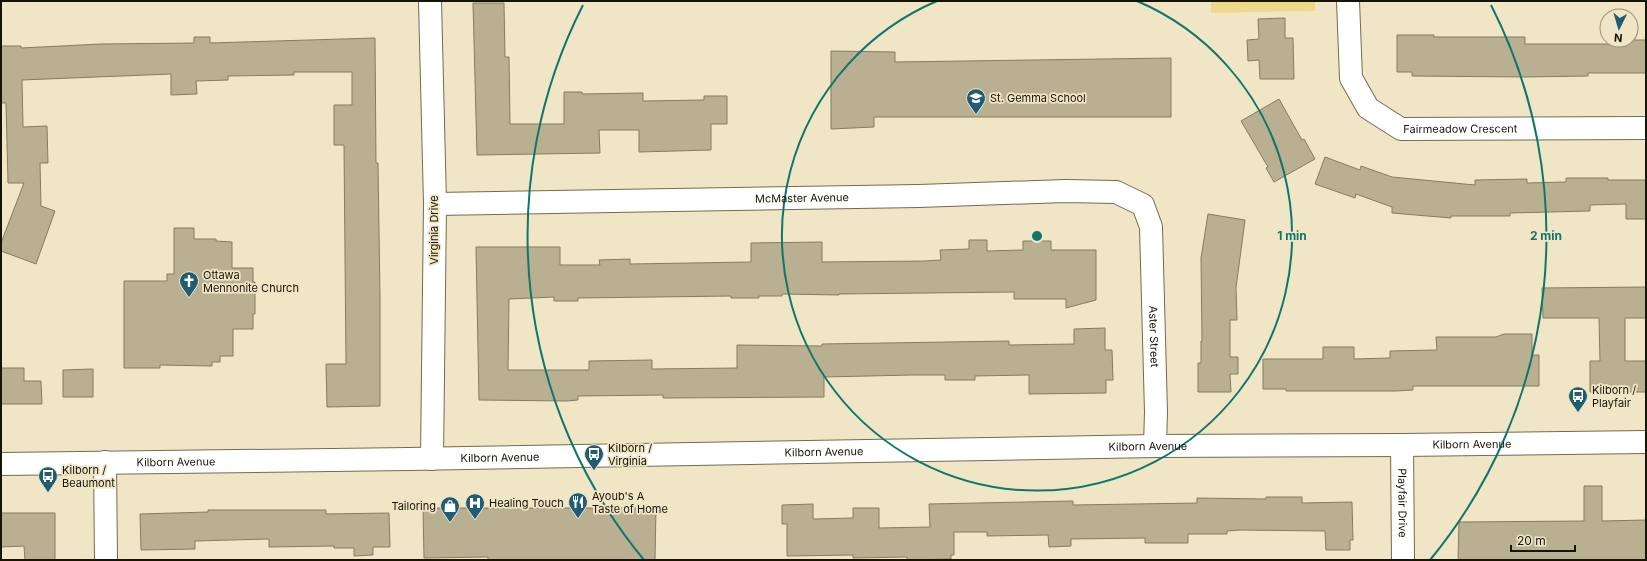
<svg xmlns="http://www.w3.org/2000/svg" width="1647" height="561" font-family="Inter,sans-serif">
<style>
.green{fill:#eed88e}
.building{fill:#b9b091;stroke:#857c5f}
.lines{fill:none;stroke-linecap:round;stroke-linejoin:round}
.minor-casing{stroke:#746b4f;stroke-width:24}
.minor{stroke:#fff;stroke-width:22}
.ring{fill:none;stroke:#0f766e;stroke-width:2}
.labels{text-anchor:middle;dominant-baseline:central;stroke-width:3.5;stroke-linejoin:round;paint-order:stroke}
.poi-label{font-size:11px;fill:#161307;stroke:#f0e6c6;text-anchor:start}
.street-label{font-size:11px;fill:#161307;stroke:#f0e6c6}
.centre{fill:#0f766e;stroke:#f0e6c6;stroke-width:2}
.ring-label{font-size:12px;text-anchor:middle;font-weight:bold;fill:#0f766e;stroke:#f0e6c6;stroke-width:3.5;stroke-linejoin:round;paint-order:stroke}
</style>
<rect width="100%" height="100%" fill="#f0e6c6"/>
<!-- green -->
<path class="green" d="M1211,1H1315V11L1211,13Z"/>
<!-- building -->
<path class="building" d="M473,3H504L505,57H509L510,124H564V92H582V94L643,93V101L704,100V96H727V124H711V150L639,152V130H599L600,153L477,155Z
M1285,18V38H1293L1294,79H1260L1259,60L1248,61L1247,40L1259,39L1258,19Z
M1397,35H1434V37H1525V44H1624V40H1646V73H1588V76L1525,77L1412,76V72H1397Z
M194,37H210V43L375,38L376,163H378L380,297V406L327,407L326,364H346L344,145H334V105H352V72H294V75L228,76V80L196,81L197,94L171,95V74L22,80L23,127L47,126L48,163H40L41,206L55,211L36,264L1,251V243L24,183H8L6,103H1V46H21V48L101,44L194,43Z
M831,51L895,52V62L1171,58V117H874V127L831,129Z
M1279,99L1302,140L1304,139L1315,159L1274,182L1266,168L1268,167L1241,121Z
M1325,157L1360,170L1361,166L1392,177L1475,185V180L1527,179V183L1566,182V178H1608V180H1646V219H1626V204L1590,205V211L1510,213V216H1451V218L1392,213V207L1356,194L1355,198L1315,184Z
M1208,214L1245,220L1236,288L1237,320H1230V357H1238V374H1230L1231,392H1198V363H1201V341H1202L1201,258Z
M174,228H194V239H216V241L232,242V268H253V282H255V314H253V329H233V356H220V362H212V366L160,365V368H124V281H167V274H174Z
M969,240H987V251L1023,250V241H1051V250H1096V300L1066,308V299H1014V292L839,294V295L782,294V296H759V298H731V296L578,298V301H554V297L509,299L508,370H589V361L652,360V369L737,368V345L822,346V344L1009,341V345L1074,344V329L1105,328V350H1112L1113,380H1106V393L1029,394V375L975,376V380H945V375H912L824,377V397L663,398V395L578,396V400L567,401L479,400L476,247H560V265H600L599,260L630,259V264L751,262V243L822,242V262L924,261L941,260L940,250L969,249Z
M1646,287V318H1625V361H1646V392H1590V361H1600L1599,318H1543L1542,288Z
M1504,334H1532V355H1539V386H1413V390L1396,391H1286V389H1263V359H1323V347H1354V359L1390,358V351L1437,350L1436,337H1496Z
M1,368H24V381H41L42,404H1Z
M93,369V397H63V370Z
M1584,486H1602V521L1646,520V560H1458L1459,522L1584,521Z
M1266,497H1302V503L1352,502L1353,540H1350V550H1326L1325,531L1240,530L1227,531V534H1188V543H1145V538L1071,539V546L1049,547L1048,535L987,536V532H954V555H951V559L907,560V557L853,558V555L787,556V524H782V505L813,504V519L853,518V508H879V528L930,527L929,504L1073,501V505L1197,503V498L1266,499Z
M423,508H656L655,560H488V557L424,558Z
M208,510H326V514L389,513L390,547H373V555L354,556V548H334V546L269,547V539L195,541V549L141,550L140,514L208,512Z
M1,513H55V560H25L24,546L1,547Z"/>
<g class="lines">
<defs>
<g id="minor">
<path d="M430,1L435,204L432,459"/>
<path id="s1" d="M1348,1L1351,78L1368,108L1401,129L1646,128"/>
<path id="s2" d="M435,204L919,196L1065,191L1116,192L1143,205L1151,227L1156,412L1155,446"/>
<path id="s3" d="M1402,445L1403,560"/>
<path d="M105,462L106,560"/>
<path id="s4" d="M1,464L409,459L1155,446L1402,445L1646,442"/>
</g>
</defs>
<!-- minor casing -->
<use href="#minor" class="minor-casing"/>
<!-- minor -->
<use href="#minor" class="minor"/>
</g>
<!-- distance rings -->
<g class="ring">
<path d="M1137 1A255 255 0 1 1 937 1"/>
<path d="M644 560A509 509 0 0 1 583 5M1491 5A509 509 0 0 1 1430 560"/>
</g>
<!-- icons -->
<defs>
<symbol id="school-pin" viewBox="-11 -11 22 30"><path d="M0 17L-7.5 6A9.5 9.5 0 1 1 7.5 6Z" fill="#1f5d74" stroke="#f0e6c6"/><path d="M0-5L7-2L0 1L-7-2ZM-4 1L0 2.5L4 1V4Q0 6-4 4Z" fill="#fff"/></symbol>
<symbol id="church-pin" viewBox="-11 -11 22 30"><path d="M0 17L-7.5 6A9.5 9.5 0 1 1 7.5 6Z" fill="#1f5d74" stroke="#f0e6c6"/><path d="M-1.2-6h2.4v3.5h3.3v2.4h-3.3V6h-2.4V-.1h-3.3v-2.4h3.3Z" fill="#fff"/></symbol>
<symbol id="bus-pin" viewBox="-11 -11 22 30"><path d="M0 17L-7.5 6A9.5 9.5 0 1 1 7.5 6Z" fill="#1f5d74" stroke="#f0e6c6"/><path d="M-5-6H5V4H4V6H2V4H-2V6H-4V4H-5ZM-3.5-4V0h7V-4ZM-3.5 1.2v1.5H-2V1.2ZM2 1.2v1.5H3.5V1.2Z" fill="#fff"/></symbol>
<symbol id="restaurant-pin" viewBox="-11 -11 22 30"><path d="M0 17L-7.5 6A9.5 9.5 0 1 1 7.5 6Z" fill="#1f5d74" stroke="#f0e6c6"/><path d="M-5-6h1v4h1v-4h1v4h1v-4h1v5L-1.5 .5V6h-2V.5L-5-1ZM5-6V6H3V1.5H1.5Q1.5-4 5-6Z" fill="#fff"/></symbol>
<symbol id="hospital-pin" viewBox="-11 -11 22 30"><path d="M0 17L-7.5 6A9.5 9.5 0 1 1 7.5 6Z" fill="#1f5d74" stroke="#f0e6c6"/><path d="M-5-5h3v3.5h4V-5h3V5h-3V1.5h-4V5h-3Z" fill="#fff"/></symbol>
<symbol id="shop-pin" viewBox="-11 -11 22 30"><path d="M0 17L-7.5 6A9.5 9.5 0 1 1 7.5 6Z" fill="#1f5d74" stroke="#f0e6c6"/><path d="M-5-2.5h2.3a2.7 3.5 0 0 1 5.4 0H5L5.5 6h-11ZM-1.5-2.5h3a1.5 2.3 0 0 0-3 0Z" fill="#fff"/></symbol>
</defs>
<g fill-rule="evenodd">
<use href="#school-pin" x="965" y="87" width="22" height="30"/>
<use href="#church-pin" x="178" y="270" width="22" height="30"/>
<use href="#bus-pin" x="1567" y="385" width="22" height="30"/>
<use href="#bus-pin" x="583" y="443" width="22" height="30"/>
<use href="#bus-pin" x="37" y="465" width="22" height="30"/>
<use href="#restaurant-pin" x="567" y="491" width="22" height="30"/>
<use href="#hospital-pin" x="464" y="492" width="22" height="30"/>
<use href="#shop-pin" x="439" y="495" width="22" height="30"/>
</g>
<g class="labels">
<!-- poi labels -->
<g class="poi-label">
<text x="990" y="98">St. Gemma School</text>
<text x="203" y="275">Ottawa<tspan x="203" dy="13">Mennonite Church</tspan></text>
<text x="1592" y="390">Kilborn /<tspan x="1592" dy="13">Playfair</tspan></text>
<text x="608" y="448">Kilborn /<tspan x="608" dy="13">Virginia</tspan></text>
<text x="62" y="470">Kilborn /<tspan x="62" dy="13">Beaumont</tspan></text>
<text x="592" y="496">Ayoub's A<tspan x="592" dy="13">Taste of Home</tspan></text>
<text x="489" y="503">Healing Touch</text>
<text x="436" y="506" text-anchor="end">Tailoring</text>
</g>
<!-- street labels -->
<g class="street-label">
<text stroke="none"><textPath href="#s1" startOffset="210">Fairmeadow Crescent</textPath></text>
<text stroke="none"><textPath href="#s2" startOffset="367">McMaster Avenue</textPath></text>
<text transform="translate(434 230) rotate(-90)">Virginia Drive</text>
<text stroke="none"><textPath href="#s2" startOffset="844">Aster Street</textPath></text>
<text stroke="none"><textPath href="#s4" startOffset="1471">Kilborn Avenue</textPath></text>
<text stroke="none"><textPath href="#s4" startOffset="1147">Kilborn Avenue</textPath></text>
<text stroke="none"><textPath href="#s4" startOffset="823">Kilborn Avenue</textPath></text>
<text stroke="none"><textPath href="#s4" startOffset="499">Kilborn Avenue</textPath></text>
<text stroke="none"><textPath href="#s4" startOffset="175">Kilborn Avenue</textPath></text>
<text stroke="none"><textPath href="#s3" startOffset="58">Playfair Drive</textPath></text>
</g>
</g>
<circle cx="1037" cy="236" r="6" class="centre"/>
<g class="ring-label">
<text x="1292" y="240">1 min</text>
<text x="1546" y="240">2 min</text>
</g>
<!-- border -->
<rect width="1647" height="561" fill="none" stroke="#161307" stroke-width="4"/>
<!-- north arrow -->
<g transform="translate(1619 28) rotate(185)"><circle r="19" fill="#f0e6c6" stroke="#99927a"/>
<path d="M0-3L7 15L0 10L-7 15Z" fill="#1f5d74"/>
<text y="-6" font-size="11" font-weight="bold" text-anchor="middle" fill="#161307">N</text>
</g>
<!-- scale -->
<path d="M1511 545v6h64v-6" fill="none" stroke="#161307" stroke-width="2"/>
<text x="1517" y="545" font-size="12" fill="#161307" stroke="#f0e6c6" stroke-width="3" paint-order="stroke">20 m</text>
</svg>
